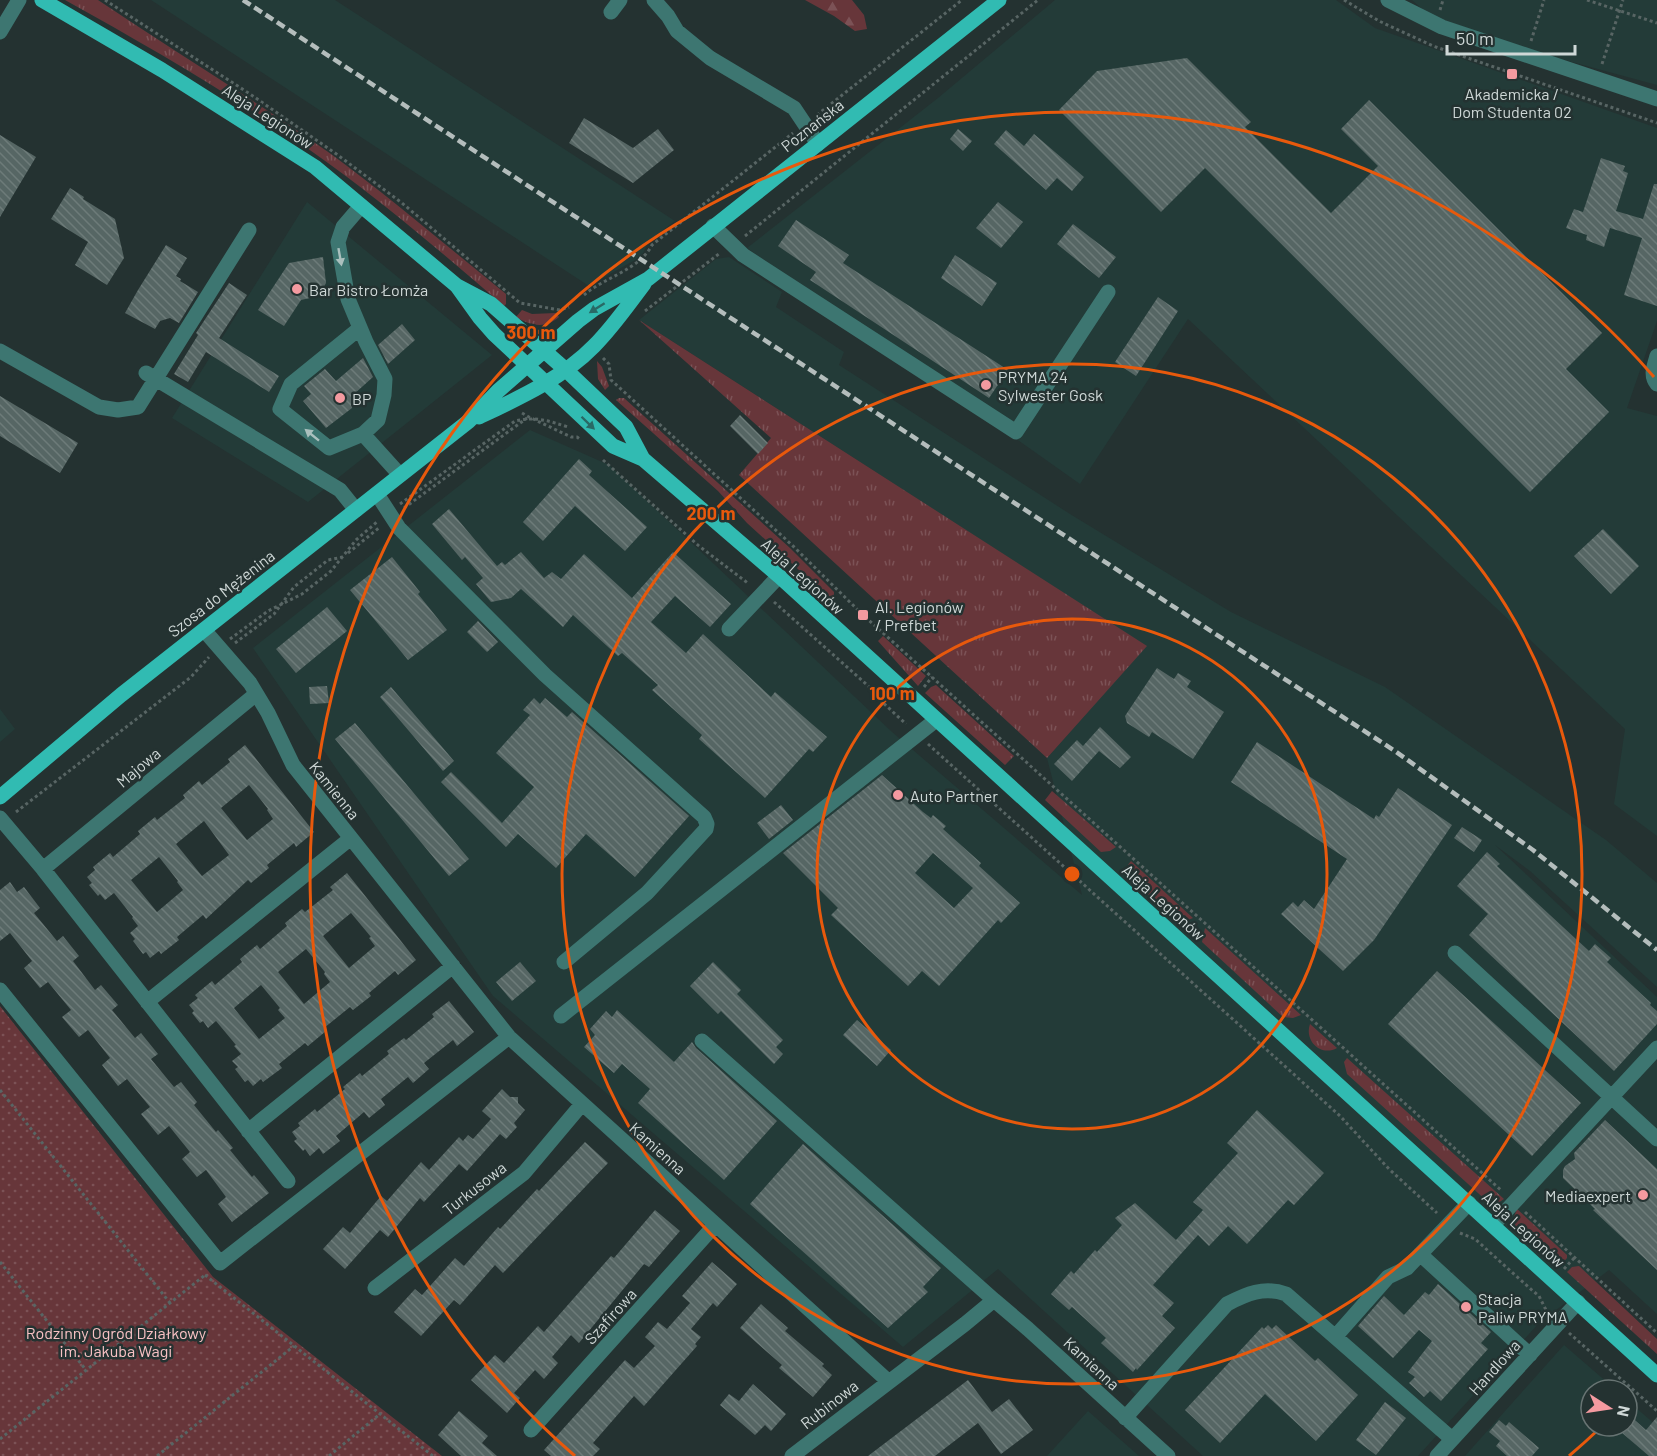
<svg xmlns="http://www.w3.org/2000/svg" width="1657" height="1456" font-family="Barlow,sans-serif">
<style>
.built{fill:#233b38}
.grass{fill:url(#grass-tufts)}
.forest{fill:url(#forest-firs)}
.garden{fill:url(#garden-dots)}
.building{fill:url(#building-back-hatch);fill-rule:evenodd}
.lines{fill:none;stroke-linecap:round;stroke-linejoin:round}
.path{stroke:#586564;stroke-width:3;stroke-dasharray:3 3;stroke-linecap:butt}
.minor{stroke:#3d7671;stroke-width:15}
.major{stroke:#31bbb2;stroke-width:15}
.rail{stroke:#b4bdbc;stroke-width:4.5;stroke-dasharray:9 4.5;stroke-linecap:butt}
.oneway{fill:#aac0be}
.oneway2{fill:#296965}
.ring{fill:none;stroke:#e8590c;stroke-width:3}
.poi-dot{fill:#f49aa0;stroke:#243231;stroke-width:2}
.labels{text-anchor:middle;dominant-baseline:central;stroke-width:5;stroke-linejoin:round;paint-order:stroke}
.poi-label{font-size:16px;fill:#cfd8d7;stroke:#243231;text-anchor:start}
.street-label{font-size:16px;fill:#cfd8d7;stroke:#243231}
.park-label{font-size:16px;fill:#f9c2c4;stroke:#243231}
.centre{fill:#e8590c;stroke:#243231;stroke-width:3}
.ring-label{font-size:18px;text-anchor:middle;font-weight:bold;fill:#e8590c;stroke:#243231;stroke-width:5;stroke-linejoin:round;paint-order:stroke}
</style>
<defs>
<pattern id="grass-tufts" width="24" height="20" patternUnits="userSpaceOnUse" patternTransform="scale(1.5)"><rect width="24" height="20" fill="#67363a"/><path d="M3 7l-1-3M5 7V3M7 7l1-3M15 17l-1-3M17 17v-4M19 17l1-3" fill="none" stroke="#7c5256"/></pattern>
<pattern id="forest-firs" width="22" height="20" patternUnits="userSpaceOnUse" patternTransform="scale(1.5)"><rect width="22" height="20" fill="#67363a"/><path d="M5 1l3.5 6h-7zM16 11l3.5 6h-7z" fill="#7c5256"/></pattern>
<pattern id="garden-dots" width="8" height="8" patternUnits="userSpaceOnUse" patternTransform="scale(1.5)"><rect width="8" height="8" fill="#67363a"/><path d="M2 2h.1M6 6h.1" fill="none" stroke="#7c5256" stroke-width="1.8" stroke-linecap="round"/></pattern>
<pattern id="building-back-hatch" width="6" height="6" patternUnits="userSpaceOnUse" patternTransform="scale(1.5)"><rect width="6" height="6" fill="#566664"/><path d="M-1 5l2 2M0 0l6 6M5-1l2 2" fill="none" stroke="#6d7b79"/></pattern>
</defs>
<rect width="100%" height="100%" fill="#243231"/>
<!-- built -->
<path class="built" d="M151,0H335L675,221L650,240L643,253L635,260L589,286Z
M1055,0H1336L1375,28L1657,128V321L1627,408L1657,416V836L1614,804L1625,729L1188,319L1080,484L747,248L938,98Z
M1412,0H1657V85L1442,27Z
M307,202L492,355L308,502L172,418Z
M729,257L782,292L776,307L844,352L839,365L1070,514L1231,612L1385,687L1606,840L1657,883V987L1530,871L1495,845L1657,997V1314L1609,1270L1539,1323L1418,1456H1203L998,1269L903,1347L493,996L253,648L530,430L609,465L892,732L1082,895L1047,758L1146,646L639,320L716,259Z
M0,709L15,729L0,742Z
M1564,1345L1616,1390H1591V1426H1627V1400L1657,1426V1456H1465Z
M1088,1411L1139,1456H1047Z"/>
<!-- grass -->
<path class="grass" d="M65,0H98C175,52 255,100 331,154C391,198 448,247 506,294V304L504,306C447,257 389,207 328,163C245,102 155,50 65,0Z
M522,310L532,314L556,313L559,317C545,329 531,326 516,317Z
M639,320L1147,646L1047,758L739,475L771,438Z
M597,361L602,367L609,386L605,390L598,379Z
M619,398H624L790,548L834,592V596L831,599L747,523L718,491L616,400Z
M883,636L926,676L918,686L878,641Z
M936,685L1014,756L1005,765L925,693L931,687Z
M1052,791L1116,847L1110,851L1101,852L1045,800Z
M1131,861L1193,918L1180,923L1131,879L1128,865Z
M1205,928L1301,1015L1293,1018L1283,1017L1202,942Z
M1310,1024L1337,1048C1321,1057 1304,1041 1310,1024Z
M1347,1058L1504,1199L1498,1203H1489L1347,1074L1344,1062Z
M1517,1209L1567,1255V1258L1560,1266L1515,1226L1513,1219Z
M1579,1266L1657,1339V1354L1567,1272L1572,1267Z"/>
<!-- forest -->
<path class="forest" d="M805,0H852L864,15L867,29L855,31L834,16Z"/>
<!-- garden -->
<path class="garden" d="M0,1006L213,1277L442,1456H0Z"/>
<!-- building -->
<path class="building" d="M1187,58L1251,122L1245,127L1331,213L1378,166L1341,129L1369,100L1602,333L1566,369L1609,412L1530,492L1205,168L1161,212L1059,110L1097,71Z
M584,118L633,148L658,129L674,150L633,183L569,143Z
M958,129L972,141L963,151L950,139Z
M1006,130L1024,146L1034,134L1084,177L1072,191L1057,178L1046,190L994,144Z
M0,135L36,157L0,217Z
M1601,158L1625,166L1623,171L1628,173L1616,211L1643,219L1654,184H1657V306L1624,295L1642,238L1610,228L1604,247L1586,240L1587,235L1566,228L1574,209L1583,212Z
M70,188L84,197L83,199L115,219L124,258L107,285L75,265L88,242L51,219Z
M998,202L1023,222L1001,248L976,228Z
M796,220L849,255L843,263L1008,370L989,398L810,280L816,272L778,246Z
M1073,224L1116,257L1099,278L1057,244Z
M166,245L187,258L176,276L181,279L180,281L198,292L179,323L170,318L160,321L155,329L125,313L138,290Z
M955,255L997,283L982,306L941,278Z
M323,257L326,283L319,296L301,300L284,326L258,310L289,263Z
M229,283L247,295L219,338L279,376L269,392L206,352L188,382L174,374L198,335L196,333Z
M1158,297L1178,311L1136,376L1115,362Z
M402,324L415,340L388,364L378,345Z
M363,358L373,377L353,395L352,408L326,428L303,401L311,394L304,386L325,369L336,381Z
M0,396L78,443L60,473L0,436Z
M740,415L768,443L758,454L730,426Z
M579,459L592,471L589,475L647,527L625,551L575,506L543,541L523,522Z
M449,509L497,566L502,562L505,565L521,552L544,578L552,572L561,579L584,554L632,598L673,552L731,604L710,627L675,596L651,622L686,653L703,634L771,697L775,692L827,737L813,752L809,749L765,798L699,739L702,735L652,690L658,685L622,653L618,656L573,615L563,627L521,589L511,598L491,602L476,584L483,578L465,557L462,560L432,524Z
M1603,529L1639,566L1611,594L1574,556Z
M392,557L420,592L418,594L447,630L408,660L350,590Z
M327,607L347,631L296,673L276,649Z
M478,621L498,642L487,652L467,632Z
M1157,668L1174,679L1178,673L1191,681L1187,687L1224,712L1193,759L1152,732L1149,737L1127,723L1125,716Z
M327,686L329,703L310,704L309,687Z
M391,687L454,761L443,771L380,697Z
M534,698L540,704L545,698L567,717L572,712L689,816L635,877L586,834L556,868L518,834L506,847L441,782L451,772L502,823L534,787L496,753L530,715L523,710Z
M355,723L469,859L449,876L335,739Z
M1100,727L1131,757L1120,768L1099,751L1072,781L1054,764L1077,740L1083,746Z
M1257,742L1374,819L1376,815L1379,817L1398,788L1452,825L1374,940L1343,971L1281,914L1293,902L1298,907L1304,900L1314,909L1347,859L1231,782Z
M245,745L314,832L296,847L294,843L267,865L269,868L251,883L248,880L206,919L203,915L177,937L179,940L161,954L159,951L150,958L146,952L143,954L133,941L135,939L130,933L138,926L132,918L133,917L114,893L105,900L100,894L98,896L89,885L92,883L87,877L95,870L93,867L110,853L113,857L140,834L138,831L155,817L157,820L185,798L183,795L199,781L202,785L230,762L228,759ZM249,785L268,809L267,810L273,819L247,840L221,808ZM204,821L229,855L202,876L176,844ZM159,857L178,881L177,882L183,890L157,912L131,880Z
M882,775L923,812L931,818L933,815L946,826L943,829L981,863L979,866L1020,903L1001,923L998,920L939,986L922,971L908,986L831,915L838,908L783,853ZM933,853L973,888L954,908L915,873Z
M781,805L793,820L769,839L757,823Z
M1462,827L1482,840L1474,852L1454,838Z
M1487,852L1500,864L1497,866L1589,951L1595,944L1611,958L1607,962L1651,1003L1650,1005L1657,1011V1024L1614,1071L1469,935L1488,914L1457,886Z
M347,873L416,960L398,975L395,971L369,993L371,996L353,1010L350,1007L324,1028L326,1031L308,1046L305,1043L279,1064L282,1068L263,1082L261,1079L253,1086L248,1080L245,1082L235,1069L238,1067L232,1061L241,1054L234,1046L236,1045L216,1021L208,1028L203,1021L200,1023L192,1013L194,1011L189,1005L198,998L195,995L212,981L215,985L242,962L240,959L257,945L260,949L287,926L285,923L302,909L305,912L333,890L330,887ZM351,913L371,937L369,938L375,946L349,968L323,936ZM306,949L325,972L324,974L330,982L304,1004L278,972ZM261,985L280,1008L278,1010L285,1018L259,1039L234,1008Z
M10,882L17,892L24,887L40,908L34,913L57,941L63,936L79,956L73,961L95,990L101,985L118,1005L112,1010L135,1038L141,1033L158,1054L151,1059L174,1087L181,1082L197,1102L194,1105L216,1132L218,1130L233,1148L230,1150L252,1177L254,1175L269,1193L232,1222L218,1204L226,1197L206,1170L197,1177L182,1159L190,1152L169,1126L158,1135L141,1114L150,1107L127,1079L118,1086L102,1065L110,1058L88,1030L79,1037L62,1017L71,1010L48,982L40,988L24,968L32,961L10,933L0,941V890Z
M520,962L536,981L512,1001L496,982Z
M713,962L741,990L737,994L783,1040L776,1047L783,1054L774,1064L721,1011L718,1014L690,986Z
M1437,971L1581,1103L1532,1156L1388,1024Z
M449,1001L474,1032L457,1046L453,1040L424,1063L429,1069L413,1083L408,1077L381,1099L385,1105L369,1118L364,1112L336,1136L340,1141L323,1154L319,1148L310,1156L305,1149L303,1151L294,1141L297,1139L292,1132L300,1126L298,1123L315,1109L317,1112L345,1089L343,1087L360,1073L362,1076L389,1054L387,1051L404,1038L406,1040L434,1017L432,1014Z
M617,1010L674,1062L692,1042L696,1048L777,1121L724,1180L638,1103L650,1089L622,1064L614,1073L584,1047L595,1035L590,1029L606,1011L612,1017Z
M857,1020L891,1050L877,1066L843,1035Z
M502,1089L510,1097H518V1103L525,1110L514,1123L517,1127L506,1139L500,1134L467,1171L459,1164L424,1202L420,1198L388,1237L380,1230L345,1269L323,1249L343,1227L350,1233L381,1196L387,1201L421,1162L429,1170L459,1137L463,1141L468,1135L473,1139L491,1119L482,1111Z
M1257,1110L1324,1173L1294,1205L1288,1200L1247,1244L1228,1226L1209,1246L1198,1235L1153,1285L1174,1303L1162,1316L1175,1328L1137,1370L1136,1368L1133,1372L1101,1343L1106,1338L1072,1307L1069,1310L1051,1294L1071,1271L1074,1274L1095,1250L1097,1252L1122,1225L1115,1218L1135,1203L1176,1240L1203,1210L1193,1202L1238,1153L1227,1143Z
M1605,1120L1657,1169V1270L1593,1210L1595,1209L1563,1178V1170L1565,1166L1575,1159L1574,1153Z
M585,1142L608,1163L503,1273L495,1265L460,1305L454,1300L421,1336L394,1312L415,1289L422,1295L455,1258L464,1266L498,1227L500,1229L537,1189L539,1191Z
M803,1144L941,1268L923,1287L928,1292L888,1328L750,1204Z
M655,1210L680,1231L649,1267L644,1264L579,1343L571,1335L552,1357L558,1363L544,1379L535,1370L514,1393L520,1398L507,1413L471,1380L495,1355L504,1363L538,1326L544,1332L611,1256L614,1258Z
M712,1262L737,1284L717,1307L713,1303L691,1329L701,1337L695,1344L697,1346L644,1406L634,1396L593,1443L600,1449L593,1456H551L544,1450L625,1360L634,1368L655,1346L645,1337L658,1322L667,1329L690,1303L682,1296Z
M1438,1284L1491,1332L1481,1343L1488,1349L1441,1401L1430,1391L1424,1397L1409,1383L1415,1377L1408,1372L1432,1341L1419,1330L1393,1358L1358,1326L1384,1296L1404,1315L1425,1292L1429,1295Z
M761,1304L788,1328L785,1331L824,1364L822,1366L832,1375L813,1397L779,1368L782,1365L740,1328Z
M1268,1325L1272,1329L1276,1325L1315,1361L1318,1358L1358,1395L1316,1441L1265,1394L1220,1443L1185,1410L1262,1327L1264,1329Z
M968,1380L992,1412L1009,1399L1033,1430L1001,1454L978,1423L935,1456H868Z
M753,1384L786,1414L771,1431L765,1425L755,1435L720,1405L729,1394L739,1401Z
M1385,1402L1406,1418L1376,1455L1356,1440Z
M459,1411L488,1436L482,1443L497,1456H461L438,1435Z
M1627,1413L1646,1430L1657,1417V1456H1649L1614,1426H1627Z
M1499,1420L1506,1426L1509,1422L1539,1448L1532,1456H1507L1496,1446L1500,1441L1489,1432Z"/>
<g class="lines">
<!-- path -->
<path class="path" d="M105,0L250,94L335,153L402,203L520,303L560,310L569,307
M1344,0L1379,21L1433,46L1657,123
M1587,0L1657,23
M1440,10L1443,0
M1531,41L1544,0
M1602,64L1623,0
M817,115L962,0
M745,236L1038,0
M584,295C605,277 639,270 652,245L793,133
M645,311L720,253
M603,358L609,364L611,380L792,545L863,615L1502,1191
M522,413L529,417L571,437H577L581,440
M603,460L699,546L749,584
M400,504L515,421C535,416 549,421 568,427
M404,508L527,418
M348,553L380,527
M774,602L874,691L880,700L906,724
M230,639L268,611L302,594L331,571L356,540L378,521
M235,643L274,614L294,587L328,560L343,557
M924,687L932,677
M928,744L1340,1116L1389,1169L1437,1213
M16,812L191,677L209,657
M0,1090L170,1303
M1525,1212L1657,1333
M1460,1233L1475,1239L1533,1291L1539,1296L1547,1312
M0,1262L86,1370
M1564,1269L1575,1257
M205,1275L433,1456
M1569,1333L1657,1411
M0,1439L205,1275
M157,1456L294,1346
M329,1456L380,1414"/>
<!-- minor -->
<path class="minor" d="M654,0L668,16L677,31L710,58L794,108L818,144
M1388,0L1442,27L1657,99
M611,12L620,0
M0,32L19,0
M713,226L743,255L1016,432L1108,292
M360,328L291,384L280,409L329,448L363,434L378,420L384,395L385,379L366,342L348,299L338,242L343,227L361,206
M0,351L99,407L118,410L138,407L249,230
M1657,356C1654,366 1650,376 1657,384
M146,373L340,490L356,510
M363,434L400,475
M377,494L399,528L545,675L704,817L707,824L706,829L647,893L564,962
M729,629L779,576
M204,630L250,683L268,713L293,765L509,1037L888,1381
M0,818L43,869L288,1181
M43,869L256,694
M1455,953L1657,1139
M0,990L220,1263L509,1037
M147,1002L351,838
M561,1016L936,720
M702,1041L994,1300
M248,1131L453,966
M1493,1225L1657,1048
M1420,1254L1530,1355
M375,1288L524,1173L582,1104
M1335,1337L1388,1277L1407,1268L1469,1203
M1125,1418L1227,1304C1246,1294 1264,1286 1286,1294L1452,1439
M531,1430L715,1225
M792,1456L965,1324L994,1300L1028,1329L1168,1456
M1437,1456L1578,1302"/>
<!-- major -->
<path class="major" d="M42,0L162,70L315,167L457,286L491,304L566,370L626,427L643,459
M457,286L480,318L494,334L613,446L643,459L779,576L1657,1375
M479,417C519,398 563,378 594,346C613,327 628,305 644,284
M0,797L121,695L469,421L498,391L578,321L594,309L648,279L999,0"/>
<!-- rail -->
<path class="rail" d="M243,0L1395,751L1533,850L1657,950"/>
</g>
<!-- one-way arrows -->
<defs><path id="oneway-solid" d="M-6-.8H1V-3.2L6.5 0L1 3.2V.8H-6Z" transform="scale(1.5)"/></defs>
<g class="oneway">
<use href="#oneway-solid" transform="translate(340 257) rotate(80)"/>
<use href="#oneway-solid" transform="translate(312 435) rotate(-141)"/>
</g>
<g class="oneway2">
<use href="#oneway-solid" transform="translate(597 308) rotate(148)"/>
<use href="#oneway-solid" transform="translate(588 423) rotate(44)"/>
</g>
<!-- distance rings -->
<g class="ring">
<circle cx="1072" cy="874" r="255"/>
<circle cx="1072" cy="874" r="510"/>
<path d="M1599 1429A765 765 0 0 1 1569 1456M575 1456A765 765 0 1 1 1654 377"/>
</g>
<!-- markers -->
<g class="poi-dot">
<rect x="1506" y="68" width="12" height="12" rx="3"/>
<circle cx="297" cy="289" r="6"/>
<circle cx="986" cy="385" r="6"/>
<circle cx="340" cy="398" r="6"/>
<rect x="857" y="609" width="12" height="12" rx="3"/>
<circle cx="898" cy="795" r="6"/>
<circle cx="1643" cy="1195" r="6"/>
<circle cx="1466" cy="1307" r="6"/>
</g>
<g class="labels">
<!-- poi labels -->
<g class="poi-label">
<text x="1512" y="93" text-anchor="middle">Akademicka /<tspan x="1512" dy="18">Dom Studenta 02</tspan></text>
<text x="309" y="289">Bar Bistro Łomża</text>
<text x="998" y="376">PRYMA 24<tspan x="998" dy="18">Sylwester Gosk</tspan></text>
<text x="352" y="398">BP</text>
<text x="875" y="606">Al. Legionów<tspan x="875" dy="18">/ Prefbet</tspan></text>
<text x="910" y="795">Auto Partner</text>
<text x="1631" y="1195" text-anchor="end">Mediaexpert</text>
<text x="1478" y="1298">Stacja<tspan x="1478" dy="18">Paliw PRYMA</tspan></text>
</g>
<!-- street labels -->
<g class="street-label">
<text transform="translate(268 116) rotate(33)">Aleja Legionów</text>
<text transform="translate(812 125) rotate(-38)">Poznańska</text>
<text transform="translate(803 576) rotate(42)">Aleja Legionów</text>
<text transform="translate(221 593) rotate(-38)">Szosa do Mężenina</text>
<text transform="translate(138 767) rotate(-40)">Majowa</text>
<text transform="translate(335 790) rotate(51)">Kamienna</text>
<text transform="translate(1164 902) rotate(42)">Aleja Legionów</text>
<text transform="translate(658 1148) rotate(42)">Kamienna</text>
<text transform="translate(474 1188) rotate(-38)">Turkusowa</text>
<text transform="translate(1524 1229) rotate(42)">Aleja Legionów</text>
<text transform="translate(610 1316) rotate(-48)">Szafirowa</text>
<text transform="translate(1092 1363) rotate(43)">Kamienna</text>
<text transform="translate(1494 1367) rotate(-48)">Handlowa</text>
<text transform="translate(829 1404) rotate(-38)">Rubinowa</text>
</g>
<!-- park labels -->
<g class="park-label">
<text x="116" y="1332">Rodzinny Ogród Działkowy<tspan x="116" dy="18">im. Jakuba Wagi</tspan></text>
</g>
</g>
<circle cx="1072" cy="874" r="9" class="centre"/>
<g class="ring-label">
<text x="531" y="339">300 m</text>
<text x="711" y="520">200 m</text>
<text x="892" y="700">100 m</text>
</g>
<!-- north arrow -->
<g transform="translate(1609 1408) rotate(102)"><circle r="28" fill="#243231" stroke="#687473" stroke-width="1.5"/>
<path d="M0-4.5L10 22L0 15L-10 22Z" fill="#f49aa0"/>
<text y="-9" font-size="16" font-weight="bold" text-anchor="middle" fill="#cfd8d7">N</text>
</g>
<!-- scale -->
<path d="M1447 45v9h128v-9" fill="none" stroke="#cfd8d7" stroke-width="3"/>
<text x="1456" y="45" font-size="18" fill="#cfd8d7" stroke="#243231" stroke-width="4.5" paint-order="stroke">50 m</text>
</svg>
